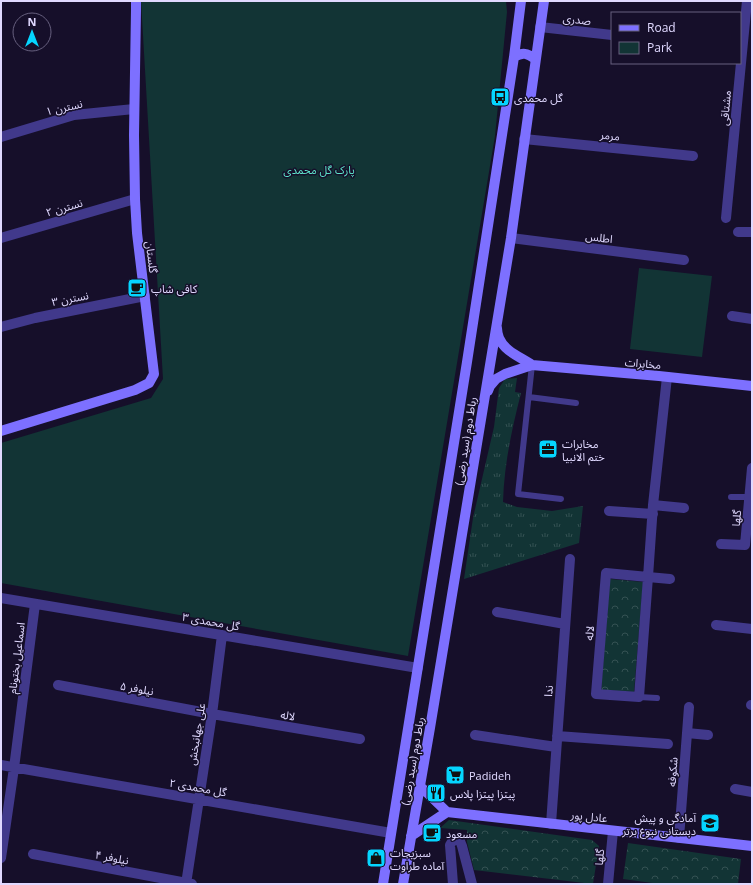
<svg xmlns="http://www.w3.org/2000/svg" width="753" height="885" font-family="'Open Sans','Noto Sans Arabic',sans-serif">
<style>
.grass{fill:url(#grass-tufts)}
.forest{fill:url(#forest-crowns)}
.park{fill:#123435}
.lines{fill:none;stroke-linecap:round;stroke-linejoin:round}
.lane{stroke:#41398b;stroke-width:6}
.street{stroke:#41398b;stroke-width:10}
.secondary{stroke:#7d70ff;stroke-width:10}
.labels{text-anchor:middle;dominant-baseline:central;stroke-width:3;stroke-linejoin:round;paint-order:stroke}
.street-label{font-size:11px;fill:#e0d9ff;stroke:#160f2a}
.poi-label{font-size:11px;fill:#e0d9ff;stroke:#160f2a;text-anchor:start}
.park-label{font-size:11px;fill:#5ee6cd;stroke:#160f2a}
</style>
<defs>
<pattern id="grass-tufts" width="24" height="20" patternUnits="userSpaceOnUse"><rect width="24" height="20" fill="#123435"/><path d="M3 7l-1-3M5 7V3M7 7l1-3M15 17l-1-3M17 17v-4M19 17l1-3" fill="none" stroke="#345153"/></pattern>
<pattern id="forest-crowns" width="20" height="18" patternUnits="userSpaceOnUse"><rect width="20" height="18" fill="#123435"/><path d="M2 6a3 3 0 1 1 6 0M12 15a3 3 0 1 1 6 0" fill="none" stroke="#345153"/></pattern>
</defs>
<rect width="100%" height="100%" fill="#160f2a"/>
<!-- grass -->
<path class="grass" d="M517,378L515,392L521,393C512,428 504,465 503,502L517,507L552,511L583,506L579,543L464,579L473,518L494,427L499,388L505,379Z"/>
<!-- forest -->
<path class="forest" d="M610,579L643,582L634,692L601,690Z
M449,820L592,840L599,846L593,884L474,870L467,842V830L440,828Z
M628,843L741,859L738,884H660L623,879Z"/>
<!-- park -->
<path class="park" d="M141,1H506L507,12L495,136L408,656L1,583V443L151,398L163,379Z
M639,268L712,276L702,357L630,349Z"/>
<g class="lines">
<!-- lane -->
<path class="lane" d="M532,365L518,494L561,499
M529,397L576,403
M731,497H750
M639,697L657,698"/>
<!-- street -->
<path class="street" d="M540,27L612,35
M1,137L74,115L134,109
M524,139L693,156
M726,218L747,1
M738,232H752
M1,238L135,199
M511,238L684,260
M732,316L752,319
M1,327L35,318L145,296
M667,377L653,505L648,577L670,579
M653,505L684,508
M609,511L653,514
M721,544L745,545L752,468
M606,573L648,577L639,697L596,694Z
M1,598L418,668
M497,612L565,624
M716,625L752,629
M58,685L212,714L360,739
M751,705H752
M687,733L708,735
M475,735L556,747
M557,736L668,744
M1,765L391,833
M735,789L752,792
M551,824L570,559
M679,838L689,707
M33,854L192,884
M1,858L14,768L35,604
M186,884L212,714L222,635
M453,884L450,845L453,840H457L460,841L462,846L472,884
M608,884L613,831"/>
<!-- secondary -->
<path class="secondary" d="M514,57C523,52 527,53 535,59
M497,328C497,332 498,335 499,338C505,352 521,357 532,365
M488,391L490,386L496,379L505,374L532,365L659,376L752,386
M1,431L135,390L149,383L154,374L137,233L135,199L134,135L136,9V1
M420,786L447,812
M447,812L752,846
M411,836L447,812
M383,884L467,362L514,57L521,1
M403,884L430,728L511,238L544,1"/>
</g>
<!-- icons -->
<defs>
<symbol id="bus-square" viewBox="-11 -11 22 22"><rect x="-9" y="-9" width="18" height="18" rx="4" fill="#05d5ff" stroke="#160f2a"/><path d="M-5-6H5V4H4V6H2V4H-2V6H-4V4H-5ZM-3.5-4V0h7V-4ZM-3.5 1.2v1.5H-2V1.2ZM2 1.2v1.5H3.5V1.2Z" fill="#111"/></symbol>
<symbol id="cafe-square" viewBox="-11 -11 22 22"><rect x="-9" y="-9" width="18" height="18" rx="4" fill="#05d5ff" stroke="#160f2a"/><path d="M-5.5-4.5H6V0H3Q3 3.5 0 3.5H-2.5Q-5.5 3.5-5.5 0ZM3-3.2v2h1.7v-2ZM-6 4.5H4V6H-6Z" fill="#111"/></symbol>
<symbol id="office-square" viewBox="-11 -11 22 22"><rect x="-9" y="-9" width="18" height="18" rx="4" fill="#05d5ff" stroke="#160f2a"/><path d="M-6-3h4V-5.5h4V-3h4V5H-6ZM-1-4.5V-3h2v-1.5ZM-6 0V1H6V0Z" fill="#111"/></symbol>
<symbol id="supermarket-square" viewBox="-11 -11 22 22"><rect x="-9" y="-9" width="18" height="18" rx="4" fill="#05d5ff" stroke="#160f2a"/><path d="M-6-5.5h2.5l.6 2H6L4.5 2H-2.5L-4.4-4H-6ZM-1.5 3.2a1.3 1.3 0 1 0 .1 0ZM3 3.2a1.3 1.3 0 1 0 .1 0Z" fill="#111"/></symbol>
<symbol id="restaurant-square" viewBox="-11 -11 22 22"><rect x="-9" y="-9" width="18" height="18" rx="4" fill="#05d5ff" stroke="#160f2a"/><path d="M-5-6h1v4h1v-4h1v4h1v-4h1v5L-1.5 .5V6h-2V.5L-5-1ZM5-6V6H3V1.5H1.5Q1.5-4 5-6Z" fill="#111"/></symbol>
<symbol id="school-square" viewBox="-11 -11 22 22"><rect x="-9" y="-9" width="18" height="18" rx="4" fill="#05d5ff" stroke="#160f2a"/><path d="M0-5L7-2L0 1L-7-2ZM-4 1L0 2.5L4 1V4Q0 6-4 4Z" fill="#111"/></symbol>
<symbol id="shop-square" viewBox="-11 -11 22 22"><rect x="-9" y="-9" width="18" height="18" rx="4" fill="#05d5ff" stroke="#160f2a"/><path d="M-5-2.5h2.3a2.7 3.5 0 0 1 5.4 0H5L5.5 6h-11ZM-1.5-2.5h3a1.5 2.3 0 0 0-3 0Z" fill="#111"/></symbol>
</defs>
<g fill-rule="evenodd">
<use href="#bus-square" x="489" y="86" width="22" height="22"/>
<use href="#cafe-square" x="126" y="277" width="22" height="22"/>
<use href="#office-square" x="537" y="438" width="22" height="22"/>
<use href="#supermarket-square" x="444" y="764" width="22" height="22"/>
<use href="#restaurant-square" x="425" y="782" width="22" height="22"/>
<use href="#school-square" x="699" y="812" width="22" height="22"/>
<use href="#cafe-square" x="421" y="822" width="22" height="22"/>
<use href="#shop-square" x="365" y="847" width="22" height="22"/>
</g>
<g class="labels">
<!-- street labels -->
<g class="street-label">
<text transform="translate(577 19) rotate(6)">صدری</text>
<text transform="translate(64 107) rotate(-13)">نسترن ۱</text>
<text transform="translate(725 108) rotate(-85)">مشتاقی</text>
<text transform="translate(610 135) rotate(6)">مرمر</text>
<text transform="translate(64 207) rotate(-16)">نسترن ۲</text>
<text transform="translate(599 237) rotate(7)">اطلس</text>
<text transform="translate(152 257) rotate(83)">گلستان</text>
<text transform="translate(70 298) rotate(-11)">نسترن ۳</text>
<text transform="translate(643 363) rotate(5)">مخابرات</text>
<text transform="translate(465 441) rotate(-81)">رباط دوم (سید رضی)</text>
<text transform="translate(736 518) rotate(-85)">گلها</text>
<text transform="translate(211 621) rotate(10)">گل محمدی ۳</text>
<text transform="translate(589 633) rotate(-85)">لاله</text>
<text transform="translate(16 658) rotate(-83)">اسماعیل بختونام</text>
<text transform="translate(137 688) rotate(10)">نیلوفر ۵</text>
<text transform="translate(548 691) rotate(-86)">ندا</text>
<text transform="translate(288 715) rotate(10)">لاله</text>
<text transform="translate(196 734) rotate(-81)">علی جهانبخش</text>
<text transform="translate(412 761) rotate(-80)">رباط دوم (سید رضی)</text>
<text transform="translate(672 772) rotate(-86)">شکوفه</text>
<text transform="translate(198 787) rotate(10)">گل محمدی ۲</text>
<text transform="translate(589 816) rotate(6)">عادل پور</text>
<text transform="translate(112 857) rotate(11)">نیلوفر ۴</text>
<text transform="translate(599 857) rotate(-85)">گلها</text>
</g>
<!-- poi labels -->
<g class="poi-label">
<text x="514" y="97">گل محمدی</text>
<text x="151" y="288">کافی شاپ</text>
<text x="562" y="443">مخابرات<tspan x="562" dy="13">ختم الانبیا</tspan></text>
<text x="469" y="775">Padideh</text>
<text x="450" y="793">پیتزا پیتزا پلاس</text>
<text x="696" y="817" text-anchor="end">آمادگی و پیش<tspan x="696" dy="13">دبستانی نبوغ برتر</tspan></text>
<text x="446" y="833">مسعود</text>
<text x="390" y="852">سبزیجات<tspan x="390" dy="13">آماده طراوت</tspan></text>
</g>
<!-- park labels -->
<g class="park-label">
<text x="319" y="169">پارک گل محمدی</text>
</g>
</g>
<!-- border -->
<rect width="753" height="885" fill="none" stroke="#e0d9ff" stroke-width="4"/>
<!-- legend -->
<rect x="611" y="12" width="130" height="52" fill="#160f2a" stroke="#67607f"/>
<rect x="619" y="25" width="20" height="6" fill="#7d70ff" stroke="#67607f"/>
<text x="647" y="32" font-size="12" fill="#e0d9ff">Road</text>
<rect x="619" y="42" width="20" height="12" fill="#123435" stroke="#67607f"/>
<text x="647" y="52" font-size="12" fill="#e0d9ff">Park</text>
<!-- north arrow -->
<g transform="translate(32 32)"><circle r="19" fill="#160f2a" stroke="#67607f"/>
<path d="M0-3L7 15L0 10L-7 15Z" fill="#05d5ff"/>
<text y="-6" font-size="11" font-weight="bold" text-anchor="middle" fill="#e0d9ff">N</text>
</g>
</svg>
